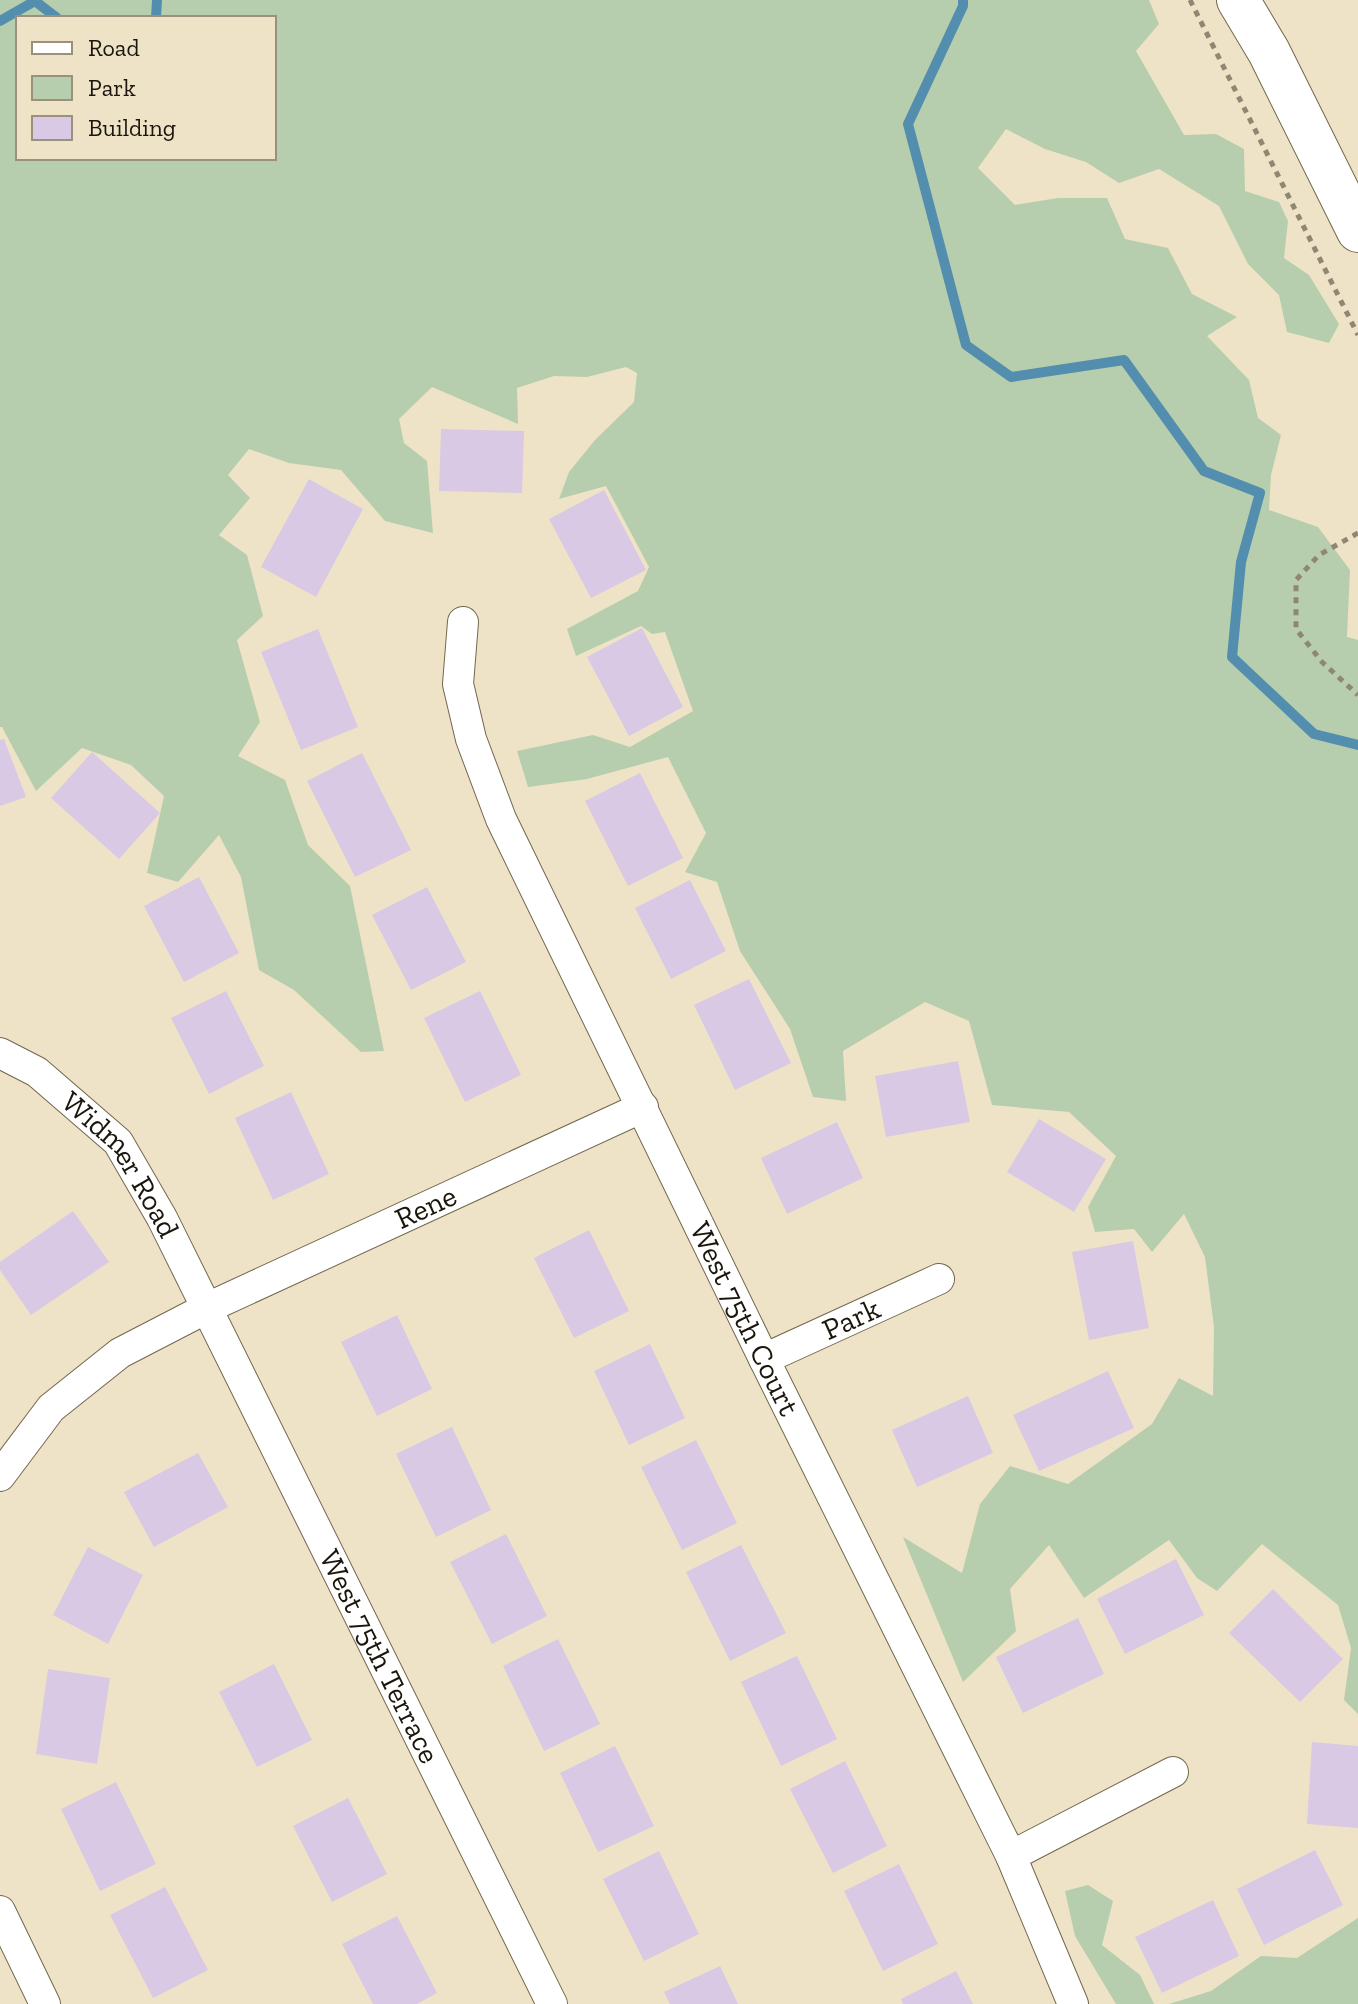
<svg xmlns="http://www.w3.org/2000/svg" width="1358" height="2004" font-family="'Zilla Slab',serif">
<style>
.green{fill:#b6cead;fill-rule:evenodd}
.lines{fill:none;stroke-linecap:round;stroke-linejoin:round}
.stream{stroke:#538eae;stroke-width:10}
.building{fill:#d9c9e4}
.street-casing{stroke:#72674e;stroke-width:32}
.secondary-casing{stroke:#72674e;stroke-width:44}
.path{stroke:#908773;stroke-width:5;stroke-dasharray:6 6;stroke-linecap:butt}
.street{stroke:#fff;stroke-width:30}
.secondary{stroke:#fff;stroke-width:42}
.labels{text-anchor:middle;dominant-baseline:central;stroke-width:7;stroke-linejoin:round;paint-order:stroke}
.street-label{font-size:30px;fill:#1a160c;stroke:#efe3c7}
</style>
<rect width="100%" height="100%" fill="#efe3c7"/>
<!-- green -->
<path class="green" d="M0,0H1149L1159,24L1136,51L1184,135L1216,134L1244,149L1245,191L1279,202L1288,221L1284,258L1309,275L1339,324L1329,343L1287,332L1279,295L1248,264L1219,206L1159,169L1119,183L1086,162L1045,149L1006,129L978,168L1015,205L1058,198H1107L1125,239L1168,248L1192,294L1237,317L1207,336L1249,380L1258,418L1281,435L1271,475L1269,510L1318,527L1350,570L1347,637L1358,640V1714L1344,1700L1351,1648L1338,1605L1262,1544L1217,1591L1197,1578L1169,1540L1084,1598L1049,1545L1010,1589L1016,1631L963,1682L903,1537L962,1573L980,1504L1010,1466L1068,1484L1152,1424L1179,1378L1213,1396L1214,1327L1205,1257L1184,1214L1152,1252L1134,1229L1095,1232L1088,1207L1116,1156L1069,1112L992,1105L969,1021L925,1002L843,1051L846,1101L813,1097L790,1029L740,951L717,882L685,872L706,833L668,757L587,779L528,787L517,751L593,735L630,747L693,711L665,632L652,634L641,626L576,656L567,629L638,591L649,567L606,486L559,499L569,472L595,440L634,402L637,373L626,367L587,377L554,376L517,388L518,424L432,387L399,419L404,443L427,461L433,533L385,521L341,470L289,463L249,449L228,475L250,498L219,535L247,555L263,616L237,640L260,722L238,756L285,780L308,845L350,886L384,1051L361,1052L294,990L259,970L241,877L219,835L178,882L147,873L164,796L131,765L82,748L36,791L2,727H0ZM18,18H274V158H18Z
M1088,1885L1113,1901L1102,1945L1140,1975L1154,2004H1116L1075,1936L1065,1891Z
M1358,1918V2004H1169L1211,1991L1261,1956L1297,1958Z"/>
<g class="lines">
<!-- stream -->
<path class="stream" d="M963,0V6L908,124L966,345L1011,377L1124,360L1204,471L1260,493L1241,562L1232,657L1314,734L1358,745
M156,18L157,0
M0,21L35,1L57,18"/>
</g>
<!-- building -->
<path class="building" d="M441,429L524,431L522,493L439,491Z
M309,479L363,509L316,597L261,567Z
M604,490L646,570L591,598L549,519Z
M642,628L683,707L629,736L587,657Z
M318,629L358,727L301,750L261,652Z
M4,739L26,797L0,806V740Z
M92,752L160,813L119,859L51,798Z
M362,753L411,850L355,877L307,781Z
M640,773L683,858L628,886L585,801Z
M199,877L239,953L184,982L144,906Z
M690,880L726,951L671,979L635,908Z
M427,887L466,962L411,990L372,915Z
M749,979L791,1063L735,1090L694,1005Z
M226,991L264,1066L209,1094L171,1018Z
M480,991L521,1075L465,1102L424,1018Z
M958,1061L970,1122L886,1137L875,1076Z
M291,1092L329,1174L273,1200L235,1118Z
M1039,1119L1106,1159L1074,1212L1007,1172Z
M837,1122L863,1178L787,1214L761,1158Z
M73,1211L109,1262L31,1315L0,1270V1262Z
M589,1230L629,1311L574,1338L534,1258Z
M1133,1241L1149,1328L1089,1340L1072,1252Z
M397,1315L432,1389L377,1416L341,1342Z
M650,1344L685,1418L629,1445L594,1371Z
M1108,1371L1134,1428L1039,1471L1013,1415Z
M968,1396L993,1453L917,1487L892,1430Z
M452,1427L491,1510L436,1537L396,1454Z
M696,1440L737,1523L682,1550L641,1467Z
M198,1453L228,1507L154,1547L124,1492Z
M506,1534L547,1616L492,1644L450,1562Z
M741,1545L786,1633L730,1661L686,1572Z
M88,1547L143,1575L108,1644L53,1615Z
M1176,1559L1204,1615L1125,1654L1097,1599Z
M1273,1589L1343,1659L1300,1702L1229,1633Z
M1078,1618L1104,1674L1023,1713L996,1657Z
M558,1639L600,1724L544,1751L503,1666Z
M797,1656L837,1739L781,1766L741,1682Z
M274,1664L312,1740L257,1767L219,1692Z
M48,1669L110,1678L97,1764L36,1754Z
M1312,1742L1358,1746V1828L1307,1824Z
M615,1746L654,1826L598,1852L560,1773Z
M845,1761L887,1846L833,1873L790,1789Z
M116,1782L156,1864L100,1891L61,1809Z
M348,1798L387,1874L332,1902L293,1826Z
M1315,1850L1343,1905L1264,1945L1237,1889Z
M659,1851L699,1934L644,1961L603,1879Z
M899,1864L938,1944L883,1971L844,1891Z
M165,1887L208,1970L153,1998L110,1915Z
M1213,1900L1239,1956L1162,1993L1135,1937Z
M397,1916L437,1993L417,2004H373L342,1944Z
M720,1966L738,2004H670L664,1992Z
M956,1971L973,2004H903L901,1999Z"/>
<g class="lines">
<defs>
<g id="street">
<path id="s1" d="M463,622L458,684L471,739L501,819L764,1359L1011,1856L1073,2004"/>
<path id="s2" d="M0,1053L37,1072L118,1142L162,1218L552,2004"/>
<path id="s3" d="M764,1359L939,1279"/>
<path id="s4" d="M0,1476L51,1408L120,1353L207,1308L643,1107"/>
<path d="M1011,1856L1173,1772"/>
<path d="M0,1911L45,2004"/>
</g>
<path id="secondary" d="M1238,0L1269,52L1358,231"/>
</defs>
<!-- street casing -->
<use href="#street" class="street-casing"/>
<!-- secondary casing -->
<use href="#secondary" class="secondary-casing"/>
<!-- path -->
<path class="path" d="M1190,0L1358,335
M1358,533L1319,555L1296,580V629L1322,662L1358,695"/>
<!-- street -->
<use href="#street" class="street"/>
<!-- secondary -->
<use href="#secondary" class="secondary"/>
</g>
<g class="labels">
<!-- street labels -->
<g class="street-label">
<text stroke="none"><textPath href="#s2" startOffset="168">Widmer Road</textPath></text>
<text stroke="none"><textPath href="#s4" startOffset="512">Rene</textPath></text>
<text stroke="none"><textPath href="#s1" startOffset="760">West 75th Court</textPath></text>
<text stroke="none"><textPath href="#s3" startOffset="96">Park</textPath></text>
<text stroke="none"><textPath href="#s2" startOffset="726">West 75th Terrace</textPath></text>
</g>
</g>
<!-- legend -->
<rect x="16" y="16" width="260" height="144" fill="#efe3c7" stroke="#9a917c" stroke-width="2"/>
<rect x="32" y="42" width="40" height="12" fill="#ffffff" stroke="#9a917c" stroke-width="2"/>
<text x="88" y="56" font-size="24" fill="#1a160c">Road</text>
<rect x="32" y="76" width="40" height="24" fill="#b6cead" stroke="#9a917c" stroke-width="2"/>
<text x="88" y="96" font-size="24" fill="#1a160c">Park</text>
<rect x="32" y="116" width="40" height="24" fill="#d9c9e4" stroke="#9a917c" stroke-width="2"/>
<text x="88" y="136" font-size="24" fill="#1a160c">Building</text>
</svg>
